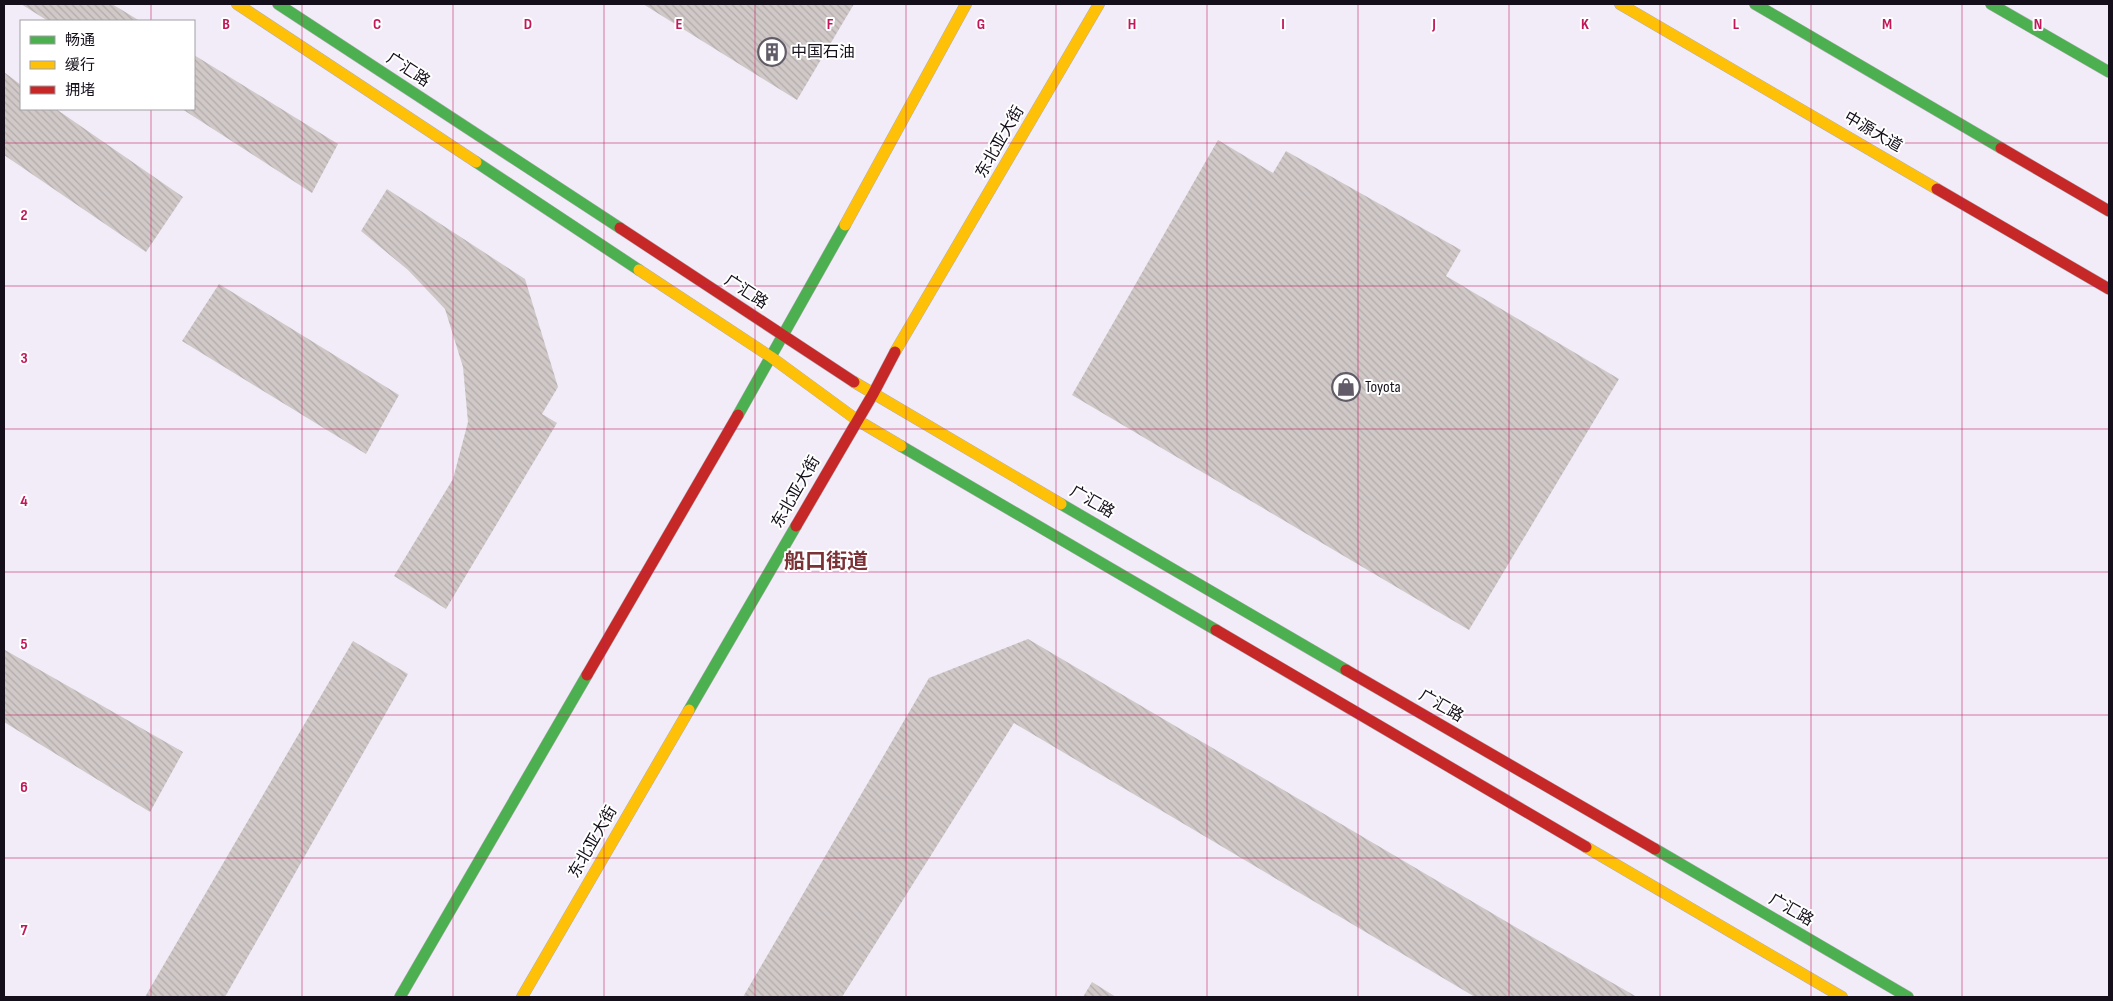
<svg xmlns="http://www.w3.org/2000/svg" width="2113" height="1001" font-family="'Sofia Sans Condensed','Noto Sans SC',sans-serif">
<style>
.building{fill:url(#building-back-hatch)}
.lines{fill:none;stroke-linecap:round;stroke-linejoin:round}
.fast-casing{stroke:#b3aeb8;stroke-width:12}
.slow-casing{stroke:#b3aeb8;stroke-width:12}
.jam-casing{stroke:#b3aeb8;stroke-width:12}
.fast{stroke:#4caf50;stroke-width:11}
.slow{stroke:#ffc107;stroke-width:11}
.jam{stroke:#c62828;stroke-width:11}
.grid{fill:none;stroke:#c2185b;stroke-width:1;stroke-opacity:0.55}
.labels{text-anchor:middle;dominant-baseline:central;stroke-width:4;stroke-linejoin:round;paint-order:stroke}
.poi-label{font-size:16px;fill:#140f1a;stroke:#fff;text-anchor:start}
.street-label{font-size:16px;fill:#140f1a;stroke:#fff}
.district-label{font-size:21px;font-weight:bold;fill:#7a3237;stroke:#fff}
.grid-label{font-size:16px;text-anchor:middle;font-weight:bold;fill:#c2185b;stroke:#fff;stroke-width:4;stroke-linejoin:round;paint-order:stroke}
</style>
<defs>
<pattern id="building-back-hatch" width="6" height="6" patternUnits="userSpaceOnUse" patternTransform="scale(1.25)"><rect width="6" height="6" fill="#d0c9c8"/><path d="M-1 5l2 2M0 0l6 6M5-1l2 2" fill="none" stroke="#b2abab"/></pattern>
</defs>
<rect width="100%" height="100%" fill="#f1ecf7"/>
<!-- building -->
<path class="building" d="M21,4H112L140,21H48Z
M643,4H854L797,100Z
M194,55L338,144L312,193L182,109H194Z
M4,72L21,85V109H56L183,197L146,252L4,155Z
M1218,140L1273,173L1286,151L1461,250L1446,276L1619,379L1469,630L1072,395Z
M387,189L525,279L558,387L542,414L557,423L446,609L394,576L453,479L468,422L463,367L445,309L408,270L361,231Z
M219,284L399,395L366,454L182,341Z
M1028,639L1529,935L1637,997H1475L1014,723L842,997H743L929,678Z
M353,641L408,674L225,997H145Z
M5,650L183,752L150,812L4,722Z
M1092,982L1116,997H1083Z"/>
<g class="lines">
<defs>
<path id="fast" d="M278,4L620,228
M1755,4L2001,148
M1991,4L2109,72
M476,162L639,270
M738,415L845,225
M901,446L1216,630
M1061,504L1346,670
M689,710L796,526
M1655,849L1908,997
M400,997L587,675"/>
<path id="slow" d="M237,4L476,162
M1620,4L1937,189
M845,225L966,4
M639,270L771,357L857,420L901,446
M895,352L1099,4
M854,382L1061,504
M1586,847L1842,997
M522,997L689,710"/>
<path id="jam" d="M2001,148L2109,211
M1937,189L2109,289
M620,228L854,382
M796,526L873,394L895,352
M1216,630L1586,847
M1346,670L1655,849
M587,675L738,415"/>
</defs>
<!-- fast casing -->
<use href="#fast" class="fast-casing"/>
<!-- slow casing -->
<use href="#slow" class="slow-casing"/>
<!-- jam casing -->
<use href="#jam" class="jam-casing"/>
<!-- fast -->
<use href="#fast" class="fast"/>
<!-- slow -->
<use href="#slow" class="slow"/>
<!-- jam -->
<use href="#jam" class="jam"/>
</g>
<!-- grid -->
<path class="grid" d="M151,4V21M302,4V997M453,4V997M604,4V997M755,4V997M906,4V997M1056,4V997M1207,4V997M1358,4V997M1509,4V997M1660,4V997M1811,4V997M1962,4V997M151,109V997M4,143H2109M4,286H2109M4,429H2109M4,572H2109M4,715H2109M4,858H2109"/>
<!-- icons -->
<defs>
<symbol id="building-ring" viewBox="-11 -11 22 22"><circle r="9.5" fill="#fff" stroke="#615c67" stroke-width="1.5"/><path d="M-4-6H4V6H1V3H-1V6H-4ZM-2.5-4.3h1.7v1.8h-1.7ZM.8-4.3h1.7v1.8H.8ZM-2.5-1h1.7V.8h-1.7ZM.8-1h1.7V.8H.8Z" fill="#615c67"/></symbol>
<symbol id="shop-ring" viewBox="-11 -11 22 22"><circle r="9.5" fill="#fff" stroke="#615c67" stroke-width="1.5"/><path d="M-5-2.5h2.3a2.7 3.5 0 0 1 5.4 0H5L5.5 6h-11ZM-1.5-2.5h3a1.5 2.3 0 0 0-3 0Z" fill="#615c67"/></symbol>
</defs>
<g fill-rule="evenodd">
<use href="#building-ring" x="756" y="36" width="32" height="32"/>
<use href="#shop-ring" x="1330" y="371" width="32" height="32"/>
</g>
<g class="labels">
<!-- poi labels -->
<g class="poi-label">
<text x="791" y="52">中国石油</text>
<text x="1365" y="387">Toyota</text>
</g>
<!-- street labels -->
<g class="street-label">
<text transform="translate(408 70) rotate(33)">广汇路</text>
<text transform="translate(1873 132) rotate(30)">中源大道</text>
<text transform="translate(1000 142) rotate(-60)">东北亚大街</text>
<text transform="translate(746 292) rotate(33)">广汇路</text>
<text transform="translate(796 492) rotate(-60)">东北亚大街</text>
<text transform="translate(1092 502) rotate(30)">广汇路</text>
<text transform="translate(1441 706) rotate(30)">广汇路</text>
<text transform="translate(593 842) rotate(-60)">东北亚大街</text>
<text transform="translate(1791 910) rotate(30)">广汇路</text>
</g>
<!-- district labels -->
<g class="district-label">
<text x="826" y="561">船口街道</text>
</g>
</g>
<g class="grid-label">
<text x="226" y="29">B</text>
<text x="377" y="29">C</text>
<text x="528" y="29">D</text>
<text x="679" y="29">E</text>
<text x="830" y="29">F</text>
<text x="981" y="29">G</text>
<text x="1132" y="29">H</text>
<text x="1283" y="29">I</text>
<text x="1434" y="29">J</text>
<text x="1585" y="29">K</text>
<text x="1736" y="29">L</text>
<text x="1887" y="29">M</text>
<text x="2038" y="29">N</text>
<text x="24" y="220">2</text>
<text x="24" y="363">3</text>
<text x="24" y="506">4</text>
<text x="24" y="649">5</text>
<text x="24" y="792">6</text>
<text x="24" y="935">7</text>
</g>
<!-- border -->
<rect width="2113" height="1001" fill="none" stroke="#140f1a" stroke-width="10"/>
<!-- legend -->
<rect x="20" y="20" width="175" height="90" fill="#ffffff" stroke="#a19fa3"/>
<rect x="30" y="36" width="25" height="8" fill="#4caf50" stroke="#a19fa3"/>
<text x="65" y="45" font-size="15" fill="#140f1a">畅通</text>
<rect x="30" y="61" width="25" height="8" fill="#ffc107" stroke="#a19fa3"/>
<text x="65" y="70" font-size="15" fill="#140f1a">缓行</text>
<rect x="30" y="86" width="25" height="8" fill="#c62828" stroke="#a19fa3"/>
<text x="65" y="95" font-size="15" fill="#140f1a">拥堵</text>
</svg>
